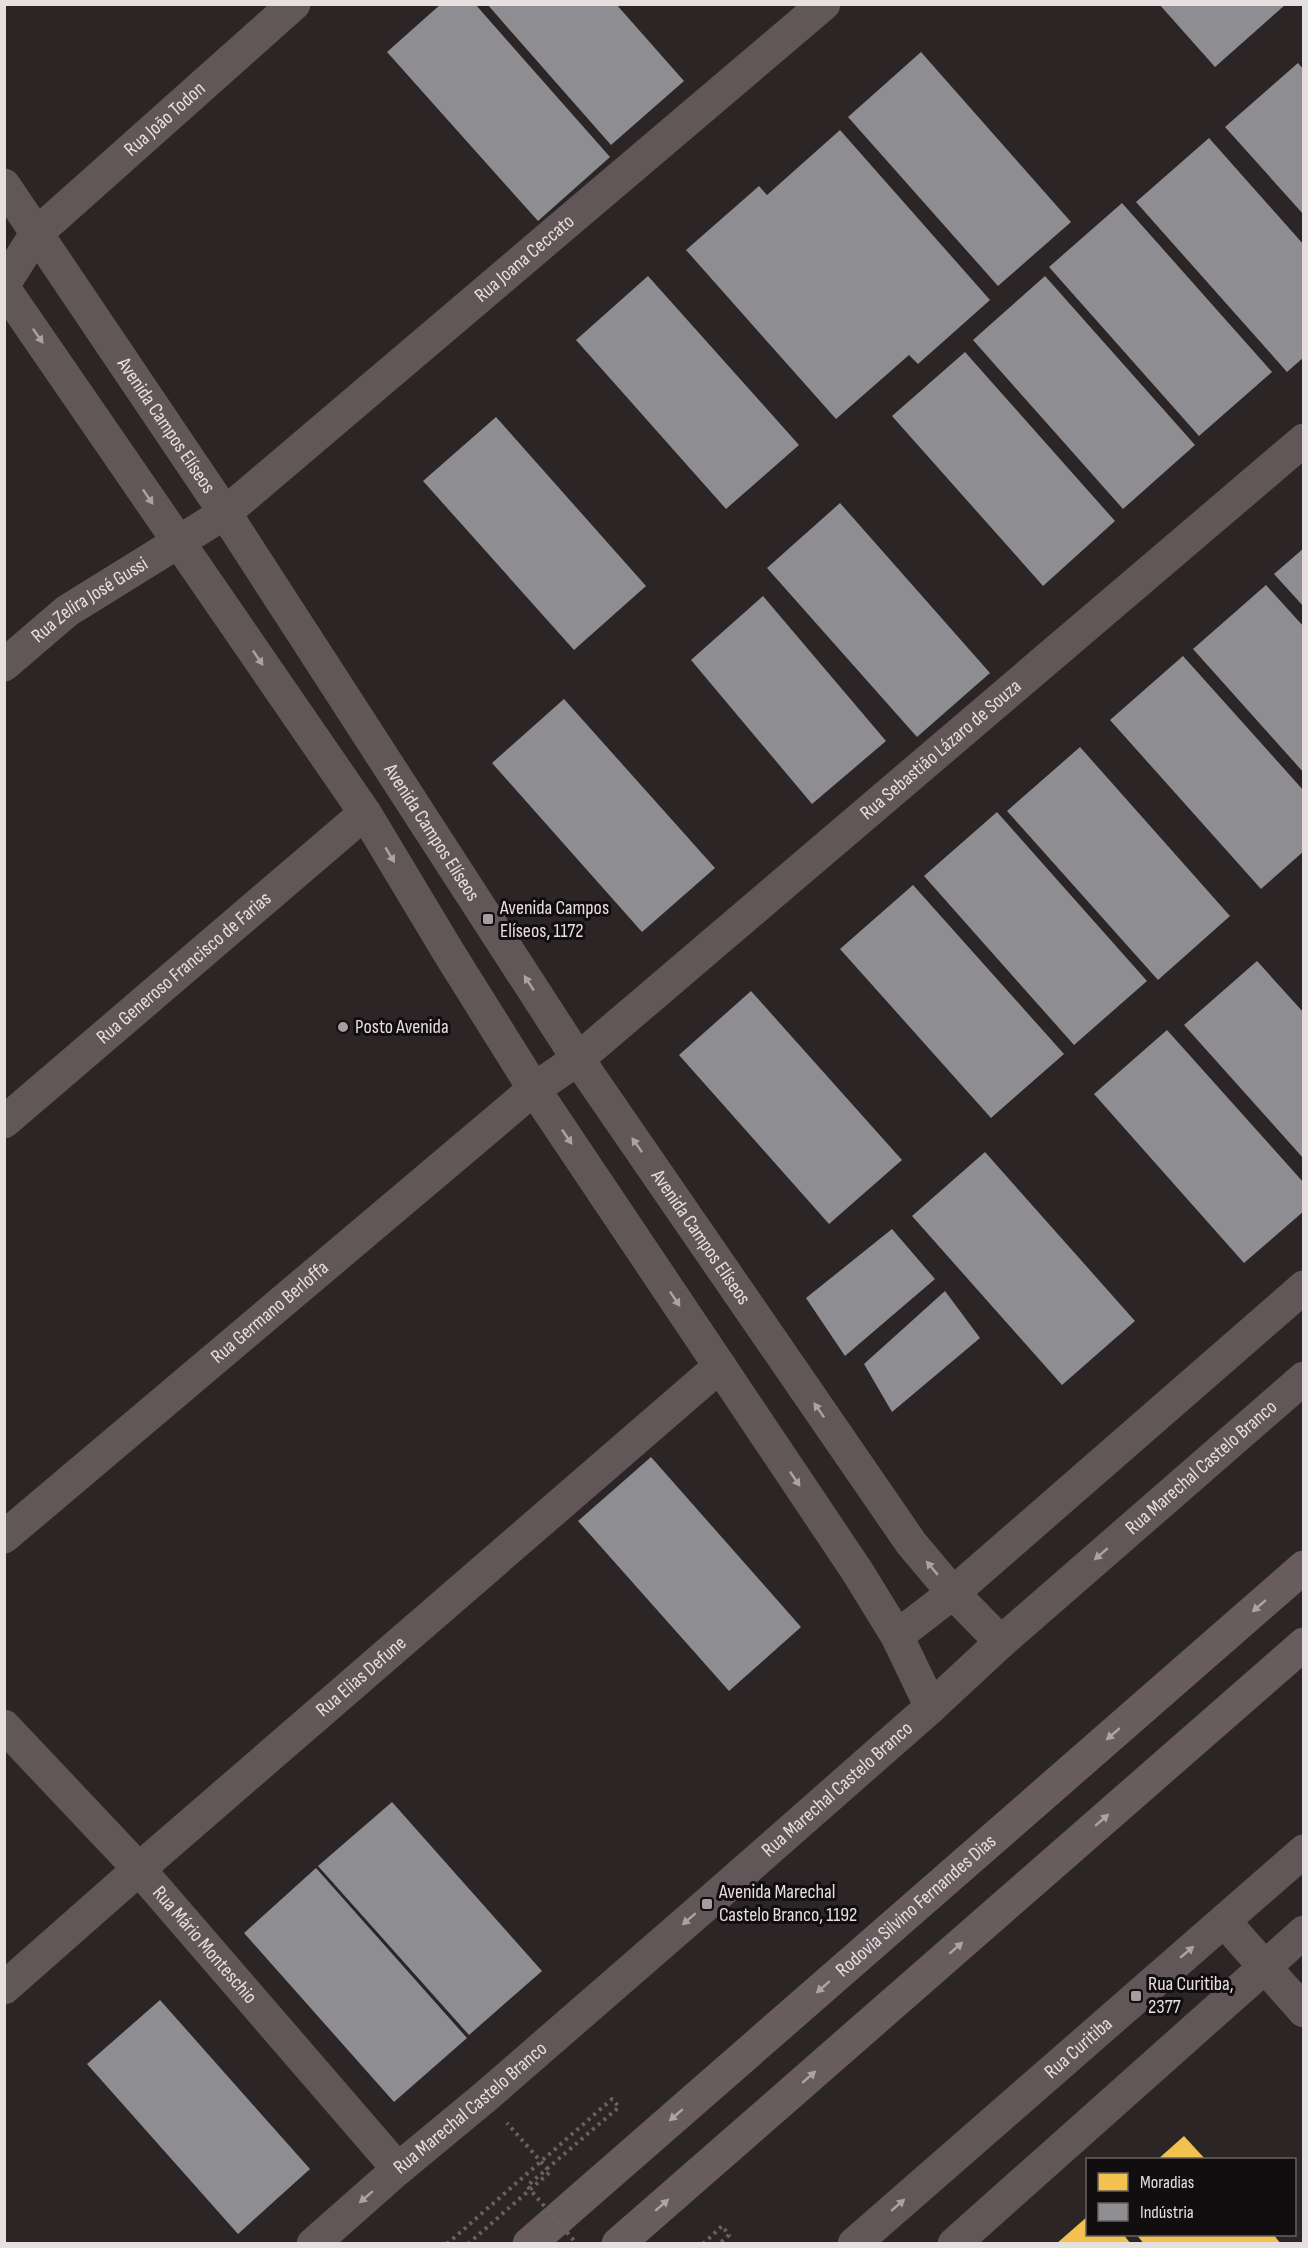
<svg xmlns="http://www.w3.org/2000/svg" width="1308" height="2248" font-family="'Sofia Sans Condensed',sans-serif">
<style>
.homes{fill:#f2c14e}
.industry{fill:#8d8d92}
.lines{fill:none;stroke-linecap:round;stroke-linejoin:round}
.path{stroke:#676162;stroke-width:4;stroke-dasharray:3 4.5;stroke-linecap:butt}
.minor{stroke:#615759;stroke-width:33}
.highway{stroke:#685c5f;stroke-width:33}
.path-bridge{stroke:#676162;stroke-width:4;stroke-dasharray:3 4.5;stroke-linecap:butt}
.oneway{fill:#aaa2a3}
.oneway2{fill:#ada4a6}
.poi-dot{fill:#a59e9f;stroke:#120d0e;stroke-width:2}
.labels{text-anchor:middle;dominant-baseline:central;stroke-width:6;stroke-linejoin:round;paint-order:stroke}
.street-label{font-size:20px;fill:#e6dfe0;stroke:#120d0e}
.poi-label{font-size:20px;fill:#e6dfe0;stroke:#120d0e;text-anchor:start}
</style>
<rect width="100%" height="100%" fill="#2b2526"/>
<!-- homes -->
<path class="homes" d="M1184,2136L1206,2160H1157Z
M1088,2216V2234H1123L1131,2244H1056Z
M1136,2234H1273L1281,2244H1144Z"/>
<!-- industry -->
<path class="industry" d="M441,4H475L610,157L538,221L387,52Z
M487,4H616L684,81L611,145Z
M1159,4H1286L1215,67Z
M921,52L1071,222L998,286L848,117Z
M1298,63L1304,70V215L1225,127Z
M840,130L990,300L918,364L909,355L836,419L686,250L759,186L767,195Z
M1209,138L1304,245V357L1287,372L1136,202Z
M1122,203L1272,372L1199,436L1049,267Z
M648,276L799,445L726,509L576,340Z
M1045,276L1195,445L1123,509L973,340Z
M965,352L1115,521L1043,586L892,416Z
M496,417L646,586L574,650L423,481Z
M840,503L990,673L917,737L767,568Z
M1304,548V607L1274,574Z
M1266,585L1304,627V773L1193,649Z
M763,596L886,741L812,804L691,660Z
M1183,656L1304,791V851L1261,889L1110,720Z
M564,699L715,868L642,932L492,763Z
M1080,747L1230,916L1158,980L1007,811Z
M997,812L1147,981L1074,1045L924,876Z
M913,885L1064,1054L991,1118L840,949Z
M1257,961L1304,1013V1159L1184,1025Z
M751,991L902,1160L829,1224L679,1055Z
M1167,1030L1304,1183V1211L1244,1263L1094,1094Z
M985,1152L1135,1321L1062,1385L912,1216Z
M892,1229L935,1279L845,1356L806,1298Z
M945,1291L980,1338L892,1412L864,1364Z
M651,1457L801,1627L729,1691L578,1521Z
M392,1802L542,1971L469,2035L318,1866Z
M316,1868L467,2038L394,2102L244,1933Z
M160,2000L310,2169L238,2234L87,2064Z"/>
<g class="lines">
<!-- path -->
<path class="path" d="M468,2244L550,2172L507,2123
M703,2244L722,2226L729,2235L719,2244"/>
<!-- minor -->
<g class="minor">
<path id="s1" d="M4,185L225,513L578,1059L911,1543L953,1593L1001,1642"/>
<path id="s2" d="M4,284L36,234L294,4"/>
<path d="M4,288L365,813L449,953L534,1089L857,1571L897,1636L931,1707"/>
<path id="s3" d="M4,665L67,611L225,513L824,4"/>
<path id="s4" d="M4,1122L365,813"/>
<path id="s5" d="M4,1537L534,1089L578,1059L1304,440"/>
<path d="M897,1636L953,1593L1304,1287"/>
<path id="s6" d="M4,1726L139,1869L398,2169"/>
<path d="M1224,1921L1304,2011"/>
<path id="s7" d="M4,1988L139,1869L720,1366"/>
<path id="s8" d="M313,2244L398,2169L485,2097L707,1904L931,1707L1001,1642L1304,1378"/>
<path id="s9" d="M854,2244L1304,1851"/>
<path d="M954,2244L1304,1932"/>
</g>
<!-- highway -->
<g class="highway">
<path id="s10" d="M529,2244L1304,1567"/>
<path d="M618,2244L1304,1644"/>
</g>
<!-- path-bridge -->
<path class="path-bridge" d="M447,2244L612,2099L619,2107L527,2186L577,2244"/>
</g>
<!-- one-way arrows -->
<defs><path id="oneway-solid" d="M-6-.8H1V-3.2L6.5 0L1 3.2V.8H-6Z" transform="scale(1.5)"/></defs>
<g class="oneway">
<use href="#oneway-solid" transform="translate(38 336) rotate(55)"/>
<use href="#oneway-solid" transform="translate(148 497) rotate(56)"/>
<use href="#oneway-solid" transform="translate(258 658) rotate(56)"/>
<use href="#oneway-solid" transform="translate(390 855) rotate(59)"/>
<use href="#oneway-solid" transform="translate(529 983) rotate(-123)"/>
<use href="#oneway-solid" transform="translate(567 1137) rotate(56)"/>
<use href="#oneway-solid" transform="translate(637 1145) rotate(-125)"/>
<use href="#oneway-solid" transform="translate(675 1299) rotate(56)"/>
<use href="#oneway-solid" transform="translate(819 1410) rotate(-125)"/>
<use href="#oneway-solid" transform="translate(795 1479) rotate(56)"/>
<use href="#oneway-solid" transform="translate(1101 1554) rotate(139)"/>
<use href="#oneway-solid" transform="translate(932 1568) rotate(-130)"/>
<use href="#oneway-solid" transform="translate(689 1919) rotate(139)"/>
<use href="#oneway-solid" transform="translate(1187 1952) rotate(-40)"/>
<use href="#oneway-solid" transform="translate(366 2197) rotate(139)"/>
<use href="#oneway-solid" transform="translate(898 2205) rotate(-41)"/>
</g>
<g class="oneway2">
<use href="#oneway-solid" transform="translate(1259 1606) rotate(139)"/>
<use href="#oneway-solid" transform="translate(1113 1734) rotate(139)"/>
<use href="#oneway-solid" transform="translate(1102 1820) rotate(-41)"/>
<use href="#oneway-solid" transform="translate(956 1948) rotate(-41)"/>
<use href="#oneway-solid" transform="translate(823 1987) rotate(139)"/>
<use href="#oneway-solid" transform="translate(809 2077) rotate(-41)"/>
<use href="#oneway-solid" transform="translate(676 2115) rotate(139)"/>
<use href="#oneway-solid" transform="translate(662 2205) rotate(-41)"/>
</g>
<!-- markers -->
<g class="poi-dot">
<rect x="482" y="913" width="12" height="12" rx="3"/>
<circle cx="343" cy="1027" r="6"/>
<rect x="701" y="1898" width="12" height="12" rx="3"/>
<rect x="1130" y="1990" width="12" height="12" rx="3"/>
</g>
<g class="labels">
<!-- street labels -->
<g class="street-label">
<text stroke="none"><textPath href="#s2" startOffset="232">Rua João Todon</textPath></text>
<text stroke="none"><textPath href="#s3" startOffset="662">Rua Joana Ceccato</textPath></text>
<text stroke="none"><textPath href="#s1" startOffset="290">Avenida Campos Elíseos</textPath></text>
<text stroke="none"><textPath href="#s3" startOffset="108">Rua Zelira José Gussi</textPath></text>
<text stroke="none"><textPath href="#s5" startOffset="1224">Rua Sebastião Lázaro de Souza</textPath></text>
<text stroke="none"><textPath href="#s1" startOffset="776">Avenida Campos Elíseos</textPath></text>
<text stroke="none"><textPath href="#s4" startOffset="237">Rua Generoso Francisco de Farias</textPath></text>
<text stroke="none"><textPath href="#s1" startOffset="1262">Avenida Campos Elíseos</textPath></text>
<text stroke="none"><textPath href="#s5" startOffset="348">Rua Germano Berloffa</textPath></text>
<text stroke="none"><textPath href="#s8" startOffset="1180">Rua Marechal Castelo Branco</textPath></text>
<text stroke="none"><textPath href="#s7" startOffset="474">Rua Elias Defune</textPath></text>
<text stroke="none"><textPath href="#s8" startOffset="694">Rua Marechal Castelo Branco</textPath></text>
<text stroke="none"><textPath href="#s10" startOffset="514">Rodovia Silvino Fernandes Dias</textPath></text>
<text stroke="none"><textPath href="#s6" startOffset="297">Rua Mário Monteschio</textPath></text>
<text stroke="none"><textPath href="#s9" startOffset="298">Rua Curitiba</textPath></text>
<text stroke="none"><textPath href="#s8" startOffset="208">Rua Marechal Castelo Branco</textPath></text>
</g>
<!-- poi labels -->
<g class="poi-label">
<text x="500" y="908">Avenida Campos<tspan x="500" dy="23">Elíseos, 1172</tspan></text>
<text x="355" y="1027">Posto Avenida</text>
<text x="719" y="1892">Avenida Marechal<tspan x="719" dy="23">Castelo Branco, 1192</tspan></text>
<text x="1148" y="1984">Rua Curitiba,<tspan x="1148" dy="23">2377</tspan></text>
</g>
</g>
<!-- border -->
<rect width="1308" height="2248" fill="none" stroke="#e6dfe0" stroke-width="12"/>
<!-- legend -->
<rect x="1086" y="2158" width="210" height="78" fill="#120d0e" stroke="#676162" stroke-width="1.5"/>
<rect x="1098" y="2173" width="30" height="18" fill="#f2c14e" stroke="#676162" stroke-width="1.5"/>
<text x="1140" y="2188" font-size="18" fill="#e6dfe0">Moradias</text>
<rect x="1098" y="2203" width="30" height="18" fill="#8d8d92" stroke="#676162" stroke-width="1.5"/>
<text x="1140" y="2218" font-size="18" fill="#e6dfe0">Indústria</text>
</svg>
